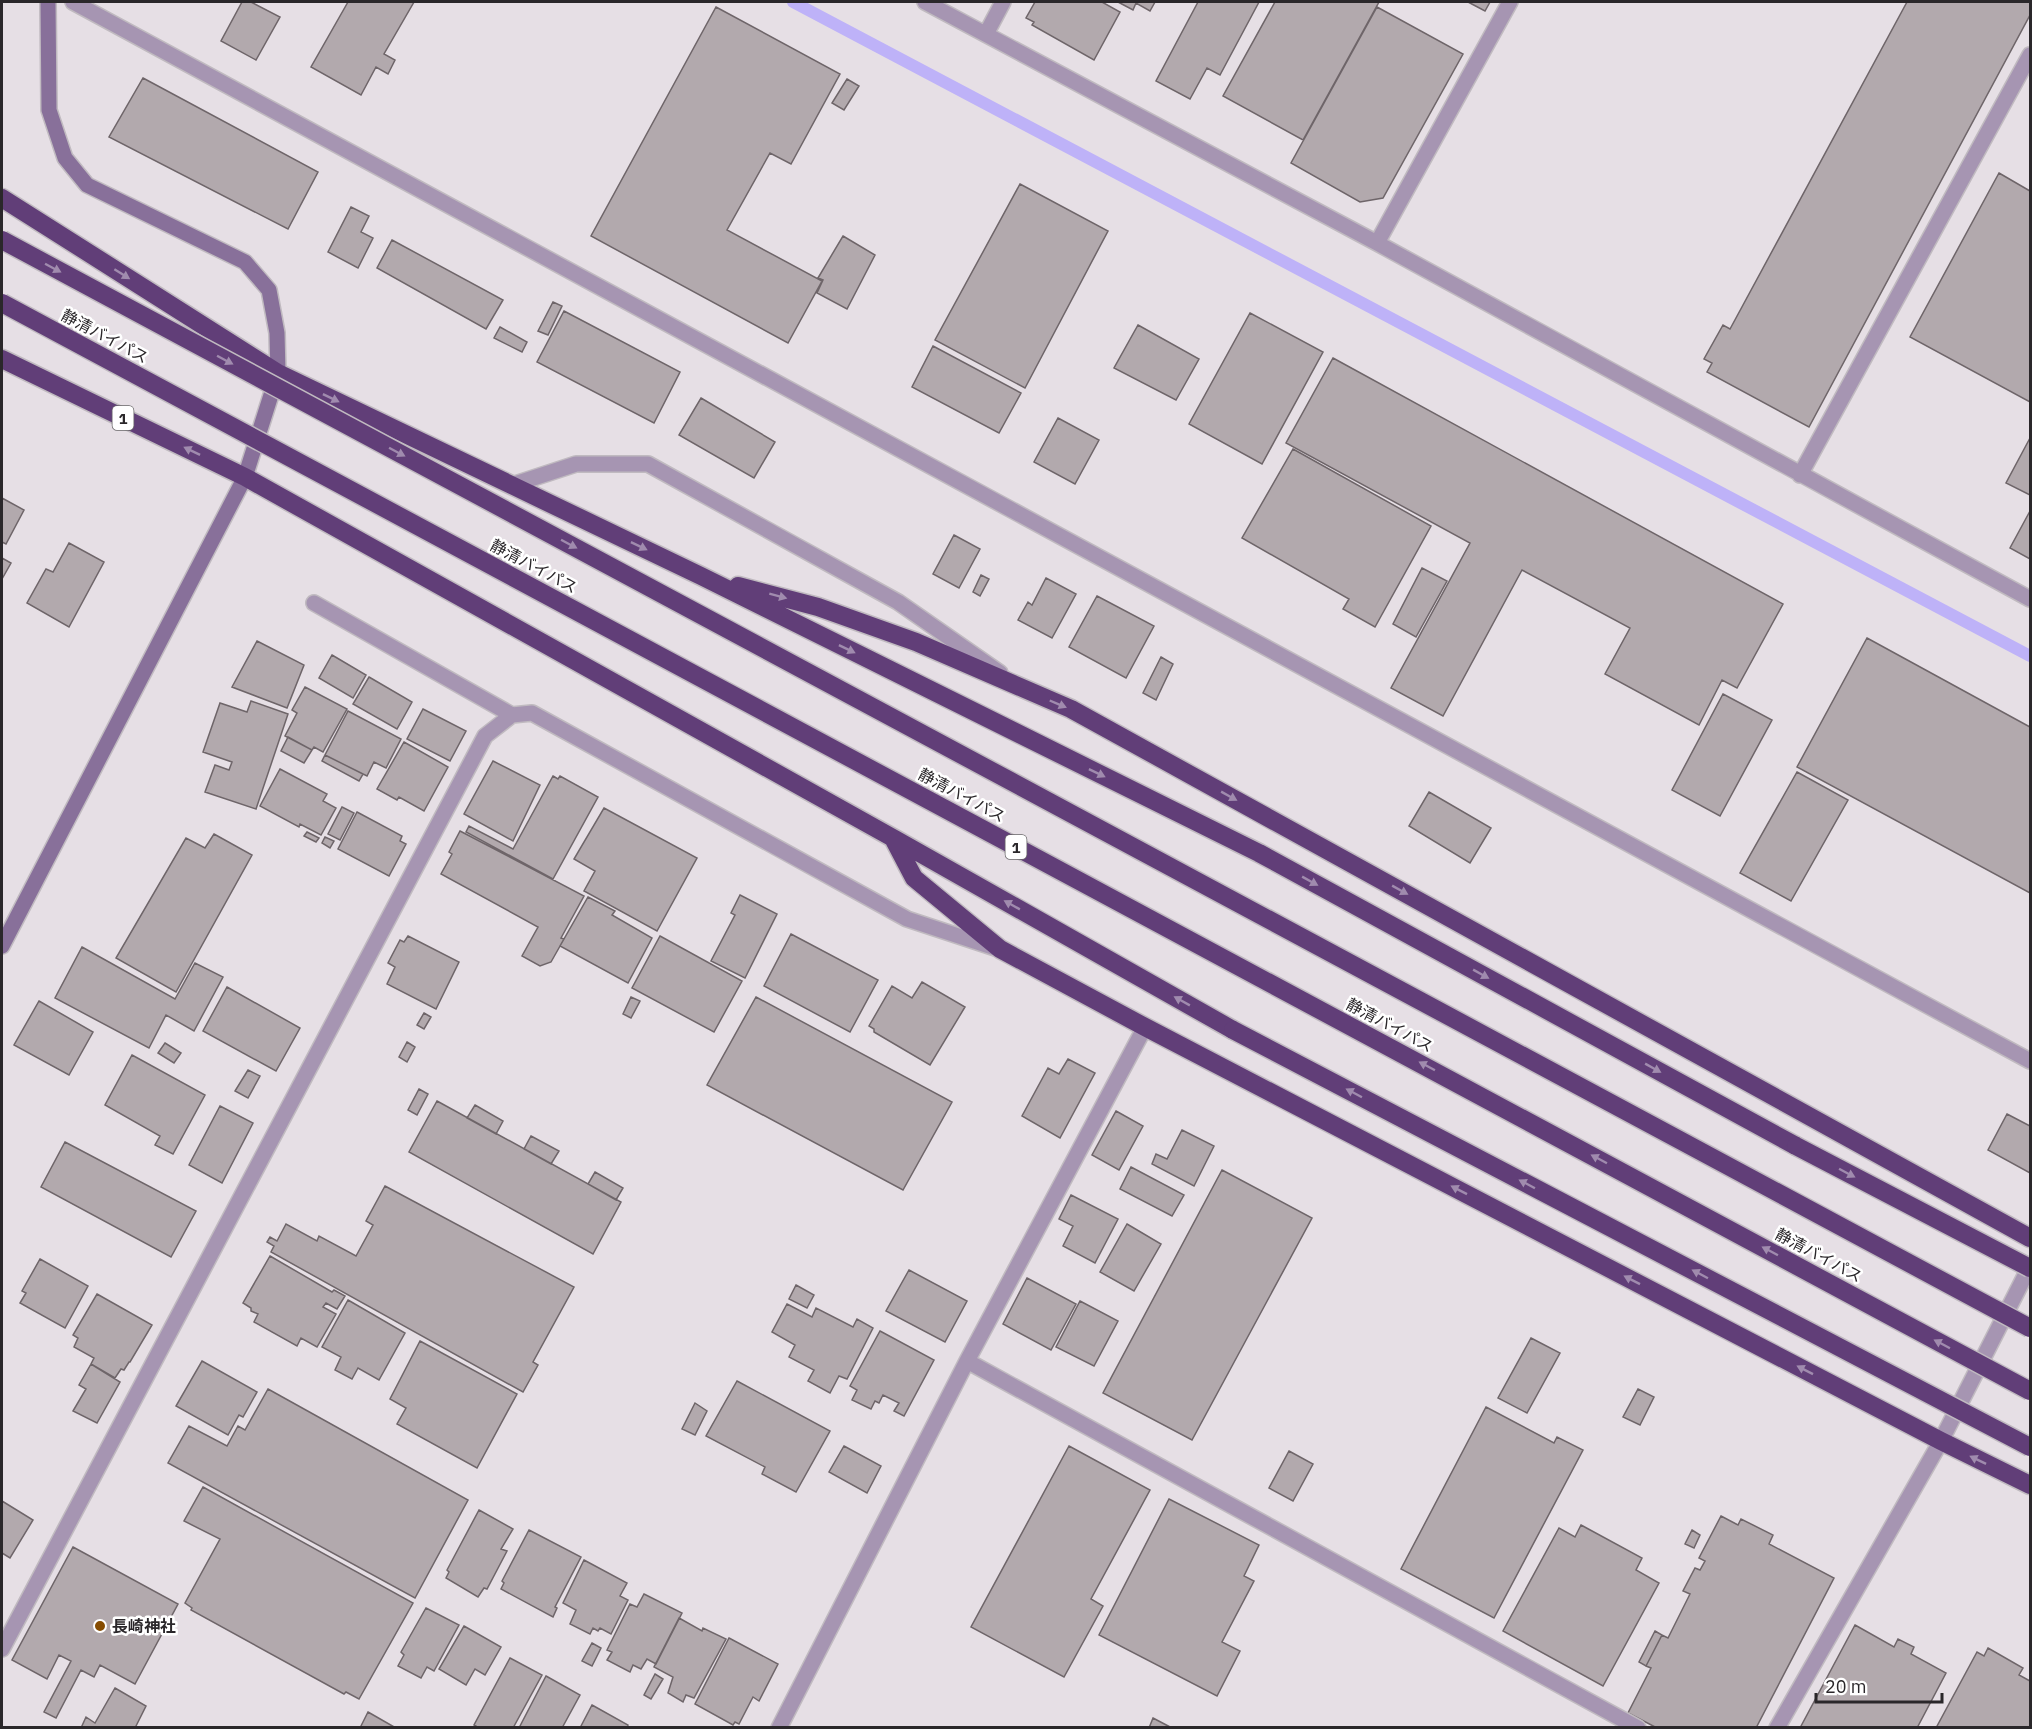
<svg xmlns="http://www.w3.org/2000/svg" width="2032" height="1729" font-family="'IBM Plex Sans','Noto Sans JP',sans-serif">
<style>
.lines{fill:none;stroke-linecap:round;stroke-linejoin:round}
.stream{stroke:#beb2f8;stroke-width:12}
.building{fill:#b2a9ad;stroke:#6e6569;stroke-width:1.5}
.street-casing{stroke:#c0bac0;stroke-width:18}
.secondary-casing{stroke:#c0bac0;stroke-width:18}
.highway-casing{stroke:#c0bac0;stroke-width:21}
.street{stroke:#a695b2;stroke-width:15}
.secondary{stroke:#88709a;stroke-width:15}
.highway{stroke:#613e78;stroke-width:18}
.highway-bridge-casing{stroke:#c0bac0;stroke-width:21;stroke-linecap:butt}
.highway-bridge{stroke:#613e78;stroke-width:18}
.oneway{fill:#a08bae}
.poi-dot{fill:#864c01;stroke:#fff;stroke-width:2}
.labels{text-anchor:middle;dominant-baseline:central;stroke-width:5;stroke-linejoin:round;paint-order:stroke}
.shield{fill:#fff;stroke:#6a686a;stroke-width:1.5}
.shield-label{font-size:15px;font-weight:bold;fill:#2a272a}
.street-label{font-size:16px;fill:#2a272a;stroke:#fff}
.poi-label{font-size:16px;font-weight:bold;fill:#2a272a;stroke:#fff;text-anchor:start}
</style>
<rect width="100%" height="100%" fill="#e6dfe5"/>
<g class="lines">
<!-- stream -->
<path class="stream" d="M793,2L2030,656"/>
</g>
<!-- building -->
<path class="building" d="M242,2H251L280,17L256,60L221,41Z
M348,2H414L384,54L395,60L388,74L376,67L361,95L311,67Z
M1035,2H1102L1120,12L1094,60L1032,25L1034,22L1026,18Z
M1118,2H1155L1150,11L1136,3L1133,10Z
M1198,2H1259L1220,75L1207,68L1190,99L1156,81Z
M1275,2H1379L1303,140L1223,96Z
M1468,2H1490L1485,11Z
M1907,2H2030V15L1809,427L1707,372L1712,363L1704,359L1723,325L1730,329Z
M716,7L840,74L791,164L770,153L727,230L822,281L788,343L591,236Z
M1377,7L1463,54L1383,198L1360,202L1291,163Z
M143,78L318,172L288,229L109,137Z
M847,79L859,86L844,110L832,103Z
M1999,173L2030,191V402L1910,337Z
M1020,184L1108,231L1025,388L935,340Z
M351,207L369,216L361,232L373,238L358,268L328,252Z
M843,236L875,255L847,309L817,293L823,280L818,278Z
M392,240L503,300L486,329L377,268Z
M553,302L562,306L548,335L538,331Z
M564,311L680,372L654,423L537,362Z
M1250,313L1323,352L1262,464L1189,424Z
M1138,325L1199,359L1176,400L1114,368Z
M500,327L527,342L522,352L494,338Z
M933,346L1021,393L999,433L912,387Z
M1333,358L1783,604L1737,688L1722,680L1699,725L1605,674L1630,628L1522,570L1443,716L1391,688L1470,543L1286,443Z
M701,398L775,442L754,478L679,435Z
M1058,418L1099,440L1075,484L1034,462Z
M2030,438V495L2006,483Z
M1293,449L1431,526L1375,627L1343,609L1349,599L1242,538Z
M2,498L24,510L6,544L2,542Z
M2030,511V559L2010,548Z
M954,535L980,549L959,588L933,574Z
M69,543L104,562L69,627L27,603L46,569L53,572Z
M2,558L11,563L2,579Z
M1422,568L1447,581L1416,637L1393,624Z
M981,575L989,579L980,596L973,592Z
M1046,578L1076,594L1052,638L1018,620L1028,602L1032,605Z
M1097,596L1154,626L1126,678L1069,647Z
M1867,638L2030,727V893L1797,767Z
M257,641L304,665L287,708L232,687Z
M332,655L366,675L353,698L319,678Z
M1161,657L1173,664L1156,700L1143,693Z
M369,677L412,702L397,729L353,704Z
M305,687L347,709L323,752L314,747L312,750L285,736L297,713L292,710Z
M1723,694L1772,720L1720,816L1672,790Z
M251,701L288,714L256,809L205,792L215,765L229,770L232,762L203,752L220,703L247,712Z
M423,709L466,731L450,761L407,739Z
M348,711L401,739L386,768L374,762L367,776L325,755Z
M288,737L312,750L304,763L281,751Z
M404,742L448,767L424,811L399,797L397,800L377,789Z
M325,755L363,774L359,781L322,761Z
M493,761L540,785L513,841L464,814Z
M280,769L327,794L323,801L336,808L321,835L300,824L299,827L260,806Z
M1797,772L1848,800L1791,901L1740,873Z
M553,776L558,779L560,776L598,797L553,879L466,832L469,826L513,849Z
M1429,792L1491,828L1470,863L1409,826Z
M342,807L354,813L340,840L328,834Z
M604,808L697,858L657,931L584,891L595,871L574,859Z
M357,812L402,836L400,841L406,844L389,876L338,849Z
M460,831L584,896L561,938L564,939L551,962L540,966L522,956L538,927L441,874L452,854L449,852Z
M307,832L319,838L316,842L304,836Z
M214,834L252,855L176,992L116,958L186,838L205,848Z
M325,837L334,841L330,848L322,843Z
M740,895L777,914L745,978L711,961L735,915L731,913Z
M588,897L615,911L612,915L652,938L628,983L560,946Z
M791,934L878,980L850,1032L764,986Z
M408,936L459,962L436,1009L387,984L395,967L388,963L400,940L404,942Z
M660,936L742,981L714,1032L632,988Z
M82,947L175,999L195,963L223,977L194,1031L166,1015L149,1048L55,998Z
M922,982L965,1007L930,1065L874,1032V1029L869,1026L892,986L912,998Z
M227,987L300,1028L276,1071L203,1031Z
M631,997L640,1001L631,1018L623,1014Z
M756,997L952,1102L903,1190L707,1085Z
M39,1001L93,1032L69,1075L14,1045Z
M424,1013L431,1017L424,1029L417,1025Z
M407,1042L415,1047L407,1062L399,1057Z
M165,1043L181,1053L174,1063L158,1053Z
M132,1055L205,1095L173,1154L155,1145L160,1136L105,1105Z
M1068,1059L1095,1073L1060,1138L1022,1116L1048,1068L1059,1074Z
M248,1070L260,1076L248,1098L235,1091Z
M419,1089L428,1094L417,1115L408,1110Z
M437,1101L621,1202L593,1254L409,1152Z
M475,1105L503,1121L496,1134L467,1118Z
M220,1106L253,1123L222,1183L189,1165Z
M1116,1111L1143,1126L1119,1170L1092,1155Z
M2007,1114L2030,1126V1173L1988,1150Z
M1182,1130L1214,1146L1194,1186L1152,1164L1156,1154L1167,1159Z
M531,1136L559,1151L551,1164L524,1149Z
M65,1142L196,1211L171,1257L41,1187Z
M1131,1167L1184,1195L1172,1216L1120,1189Z
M1222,1170L1312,1218L1192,1440L1103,1393Z
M595,1172L623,1188L616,1200L588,1184Z
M385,1186L574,1287L533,1362L538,1365L523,1392L271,1252L274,1246L267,1242L270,1237L277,1241L286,1224L317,1241L319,1236L356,1256L373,1225L366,1221Z
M1071,1195L1118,1219L1095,1263L1063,1246L1073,1226L1059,1219Z
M1127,1224L1161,1244L1134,1291L1100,1272Z
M270,1256L332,1292L334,1290L345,1296L337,1309L326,1303L323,1307L336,1314L317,1347L301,1338L297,1346L254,1322L258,1314L251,1311V1308L243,1303Z
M40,1259L88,1286L65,1328L20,1303L26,1293L22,1291Z
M909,1270L967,1301L945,1342L886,1311Z
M1027,1278L1076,1304L1051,1350L1003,1324Z
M796,1285L814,1295L807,1308L789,1299Z
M97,1294L152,1325L130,1362H129L124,1370L121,1369L115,1378L91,1364L94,1358L74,1347L78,1338L73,1335Z
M348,1300L405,1333L379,1380L358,1368L352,1379L335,1370L341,1357L322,1347Z
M1080,1301L1118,1321L1094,1366L1056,1347Z
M787,1304L812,1317L816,1308L853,1327L857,1319L873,1328L847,1379L839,1376L830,1393L808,1381L814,1370L789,1357L795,1345L772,1332Z
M880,1331L934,1360L904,1416L894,1411L899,1403L883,1395L879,1403L875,1401L871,1409L852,1400L857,1390L850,1386Z
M1531,1338L1560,1353L1527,1413L1498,1398Z
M420,1341L517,1394L477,1468L397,1424L406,1408L390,1399Z
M202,1361L257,1392L243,1417L239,1415L228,1435L176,1406Z
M91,1364L120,1382L97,1423L73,1411L86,1389L79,1385Z
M737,1381L830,1431L796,1492L762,1474L765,1467L706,1436Z
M268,1389L468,1500L415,1598L168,1463L189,1426L227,1446L238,1426L245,1430Z
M1638,1389L1654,1397L1640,1425L1623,1417Z
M695,1403L707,1411L695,1435L682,1429Z
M1486,1407L1554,1443L1557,1437L1583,1450L1494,1618L1401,1569Z
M844,1446L881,1466L867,1493L829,1472Z
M1069,1446L1150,1490L1091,1599L1103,1606L1064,1677L971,1627Z
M1289,1451L1313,1464L1293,1501L1269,1488Z
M203,1487L413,1603L359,1699L346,1692L344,1694L191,1610L192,1608L185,1603L220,1539L184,1521Z
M1169,1499L1259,1545L1244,1576L1254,1581L1222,1642L1240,1651L1217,1696L1099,1635Z
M2,1501L33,1520L10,1558L2,1553Z
M479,1510L513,1529L501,1549L507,1551L487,1589L484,1588L478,1597L446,1578L449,1572L447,1570Z
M1721,1516L1738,1525L1741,1519L1773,1535L1769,1544L1834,1578L1756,1728H1657L1628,1713L1651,1668L1646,1666L1662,1635L1668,1638L1690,1594L1683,1591L1695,1568L1700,1570L1705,1561L1699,1558Z
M1581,1525L1642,1558L1636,1570L1659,1583L1603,1686L1503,1631L1559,1528L1575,1537Z
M529,1530L581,1557L555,1607L557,1608L553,1617L501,1589L504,1583L502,1581Z
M1692,1530L1700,1535L1694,1548L1685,1544Z
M73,1547L178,1604L135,1684L100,1665L94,1677L81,1670L56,1718L44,1712L71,1661L59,1655L47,1679L12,1660Z
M584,1560L627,1583L620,1596L628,1600L611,1634L600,1628L598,1631L593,1628L590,1634L570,1624L576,1610L563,1603Z
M644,1594L682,1613L656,1664L647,1659L641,1669L633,1665L630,1672L607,1660L612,1652L607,1650L630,1604L637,1607Z
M426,1608L459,1625L434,1671L427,1667L421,1678L398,1666L404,1655L401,1652Z
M679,1618L702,1631L703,1628L726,1639L694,1698L686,1695L683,1702L668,1693L673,1677L654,1667Z
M1855,1625L1894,1647L1898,1639L1914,1647L1911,1654L1946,1673L1917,1728H1800Z
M464,1626L501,1647L485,1675L475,1669L466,1685L439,1669Z
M1655,1631L1662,1635L1646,1666L1639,1662Z
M729,1638L778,1664L759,1701L753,1697L739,1724L735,1722L733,1725L695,1704Z
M592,1643L601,1648L592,1666L582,1661Z
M1988,1648L2023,1668L2019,1675L2030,1681V1728H1936L1977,1652L1984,1656Z
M510,1658L542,1675L513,1728H479L474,1725Z
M655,1674L663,1679L651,1699L644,1695Z
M546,1676L580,1695L562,1728H519Z
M115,1688L146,1706L135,1728H81L86,1717L95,1723Z
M592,1705L628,1725L627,1728H580Z
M368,1712L396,1728H360Z
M1153,1718L1172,1728H1149Z"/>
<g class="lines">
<defs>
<path id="street" d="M73,2L2030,1061
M925,2L1377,243L2030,599
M986,34L1003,2
M1377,243L1510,2
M1800,475L2030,55
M512,485L576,464H648L898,602L1000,673
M314,603L512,715
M967,1361L1638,1728
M2,1649L485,736L512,715L532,713L907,919L995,948
M779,1728L967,1361L1145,1027
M1777,1728L1941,1441L2030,1266"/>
<path id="secondary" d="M2,946L245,477L278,373L277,333L269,290L245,262L87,185L65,158L49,110L48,2"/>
<path id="highway" d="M2,198L278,373L701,576L1259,853L1796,1146
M2,359L245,477L893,838L914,878L1000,949L1145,1027L1941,1441L2030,1485
M738,586L818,607L916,642L1071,709L2030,1238
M893,838L1233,1030"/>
</defs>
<!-- street casing -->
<use href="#street" class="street-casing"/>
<!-- secondary casing -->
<use href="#secondary" class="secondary-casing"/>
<!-- highway casing -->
<use href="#highway" class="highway-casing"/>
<!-- street -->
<use href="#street" class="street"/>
<!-- secondary -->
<use href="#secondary" class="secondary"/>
<!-- highway -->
<use href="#highway" class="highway"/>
<defs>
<path id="highway-bridge" d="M2,240L2030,1328
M2,303L2030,1391
M1233,1030L2030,1447
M1796,1146L2030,1268"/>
</defs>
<!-- highway-bridge casing -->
<use href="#highway-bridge" class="highway-bridge-casing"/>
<!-- highway-bridge -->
<use href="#highway-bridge" class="highway-bridge"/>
</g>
<!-- one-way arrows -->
<defs><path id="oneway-solid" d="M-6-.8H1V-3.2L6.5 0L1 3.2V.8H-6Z" transform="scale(1.5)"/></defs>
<g class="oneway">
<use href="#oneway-solid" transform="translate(53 268) rotate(28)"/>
<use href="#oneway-solid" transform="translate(122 274) rotate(32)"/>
<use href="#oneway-solid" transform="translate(225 360) rotate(28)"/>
<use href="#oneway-solid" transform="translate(331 398) rotate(26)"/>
<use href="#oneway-solid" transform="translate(192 451) rotate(-154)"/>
<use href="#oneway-solid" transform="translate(397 452) rotate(28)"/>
<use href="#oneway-solid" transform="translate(569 544) rotate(28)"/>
<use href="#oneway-solid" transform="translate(639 546) rotate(26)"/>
<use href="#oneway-solid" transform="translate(778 596) rotate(15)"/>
<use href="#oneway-solid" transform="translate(847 649) rotate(26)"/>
<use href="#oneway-solid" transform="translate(1058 704) rotate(23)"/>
<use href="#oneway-solid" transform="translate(1097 773) rotate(26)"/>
<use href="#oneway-solid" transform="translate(1229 796) rotate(29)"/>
<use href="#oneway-solid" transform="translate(1310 881) rotate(29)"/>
<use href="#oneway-solid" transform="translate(1400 890) rotate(29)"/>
<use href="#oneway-solid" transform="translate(1012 905) rotate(-151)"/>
<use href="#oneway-solid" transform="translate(1481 974) rotate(29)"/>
<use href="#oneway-solid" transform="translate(1182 1001) rotate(-151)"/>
<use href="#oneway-solid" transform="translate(1427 1066) rotate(-152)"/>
<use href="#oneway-solid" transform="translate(1653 1068) rotate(29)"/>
<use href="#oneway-solid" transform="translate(1354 1093) rotate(-152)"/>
<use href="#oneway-solid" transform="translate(1599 1159) rotate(-152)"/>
<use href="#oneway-solid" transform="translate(1847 1173) rotate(28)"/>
<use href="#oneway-solid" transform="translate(1527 1184) rotate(-152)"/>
<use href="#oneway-solid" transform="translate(1459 1190) rotate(-153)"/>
<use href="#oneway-solid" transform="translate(1770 1251) rotate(-152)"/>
<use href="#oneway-solid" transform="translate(1700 1274) rotate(-152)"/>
<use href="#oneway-solid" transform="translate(1632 1280) rotate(-153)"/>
<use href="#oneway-solid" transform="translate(1942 1344) rotate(-152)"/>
<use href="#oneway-solid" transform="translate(1805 1370) rotate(-153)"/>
<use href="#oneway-solid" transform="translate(1978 1460) rotate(-154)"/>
</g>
<!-- markers -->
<circle class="poi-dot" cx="100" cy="1626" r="6"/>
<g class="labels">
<!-- shield labels -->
<g class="shield">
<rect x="112.5" y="406" width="21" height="24" rx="4.5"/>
<rect x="1005.5" y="835" width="21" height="24" rx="4.5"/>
</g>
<g class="shield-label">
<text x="123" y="418">1</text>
<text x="1016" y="847">1</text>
</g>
<!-- street labels -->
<g class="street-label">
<text transform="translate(105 336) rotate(28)">静清バイパス</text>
<text transform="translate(534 566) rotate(28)">静清バイパス</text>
<text transform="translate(962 795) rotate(28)">静清バイパス</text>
<text transform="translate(1390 1025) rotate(28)">静清バイパス</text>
<text transform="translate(1819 1255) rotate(28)">静清バイパス</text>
</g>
<!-- poi labels -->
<g class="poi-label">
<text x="112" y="1626">長崎神社</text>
</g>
</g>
<!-- border -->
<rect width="2032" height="1729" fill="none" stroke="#2a272a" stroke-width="6"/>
<!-- scale -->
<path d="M1816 1693v9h126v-9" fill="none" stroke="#2a272a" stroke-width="3"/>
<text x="1825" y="1693" font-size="18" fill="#2a272a" stroke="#ffffff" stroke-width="4.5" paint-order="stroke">20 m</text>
</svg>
